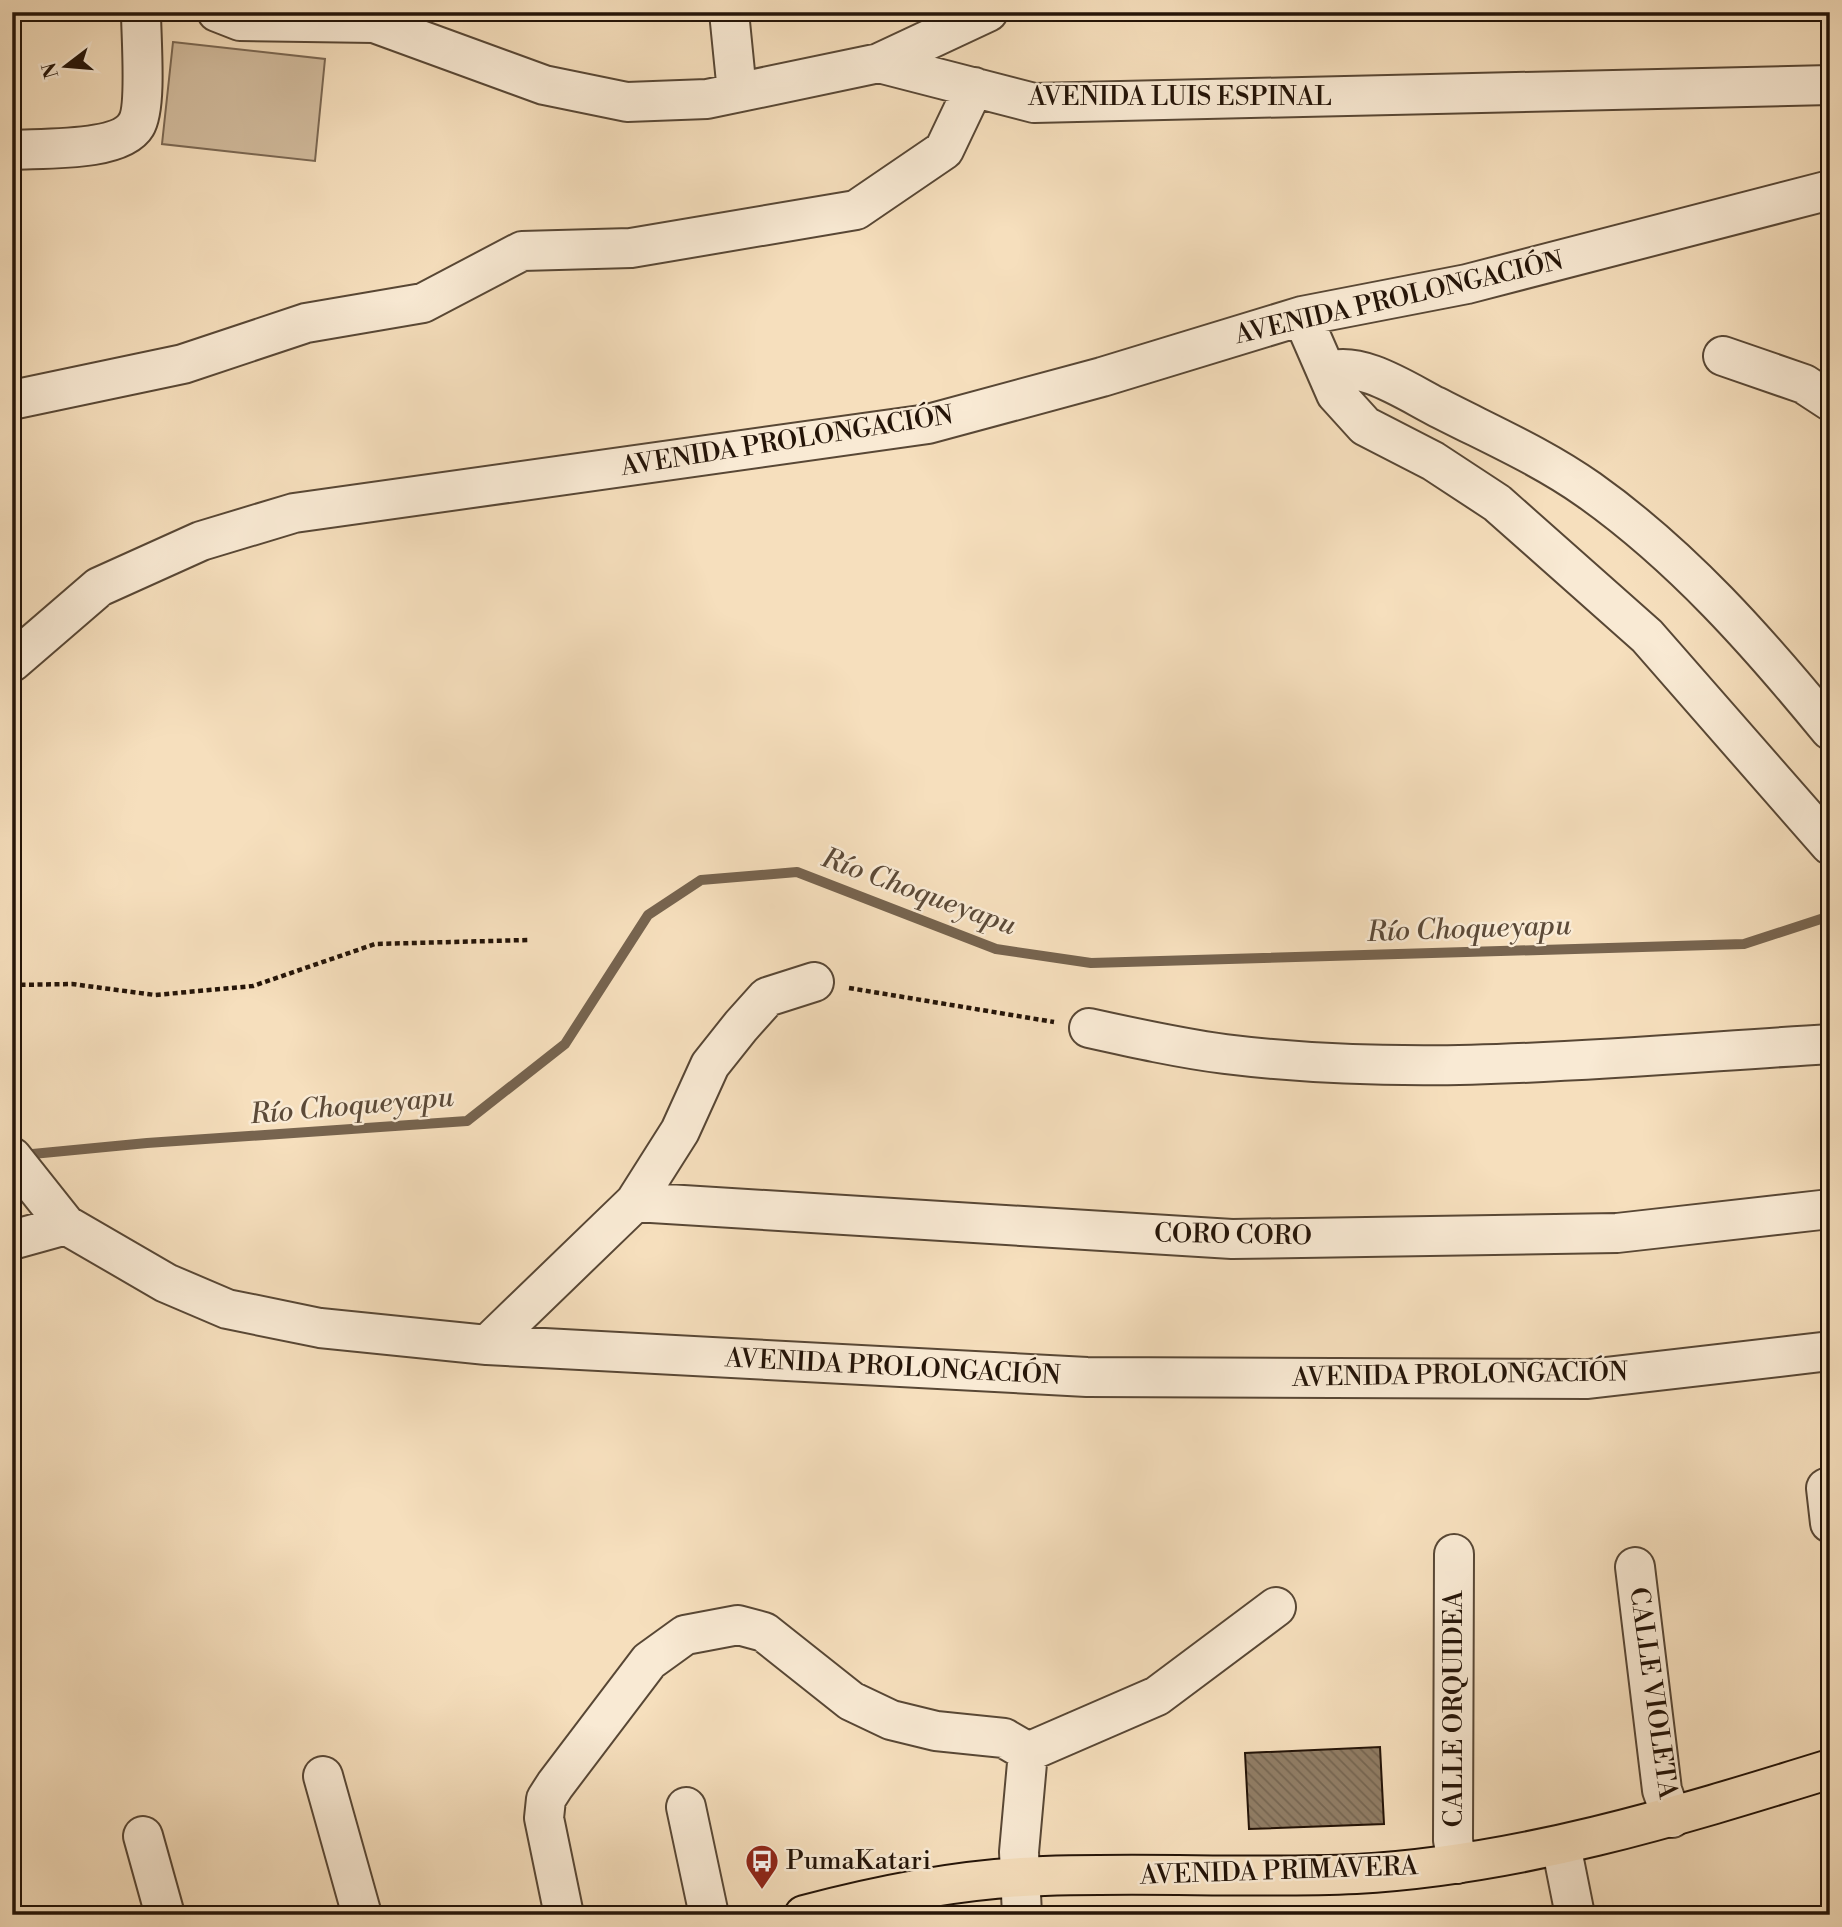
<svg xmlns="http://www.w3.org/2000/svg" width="1842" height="1927" font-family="'Libre Bodoni',serif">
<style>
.pitch{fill:#d2bc9e;stroke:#7b6853;stroke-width:2}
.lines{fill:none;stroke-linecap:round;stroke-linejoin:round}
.stream{stroke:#77644f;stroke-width:10}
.building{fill:url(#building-back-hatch);stroke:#241408;stroke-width:2}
.minor-casing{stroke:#584735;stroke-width:42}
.major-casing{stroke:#241408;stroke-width:42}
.path{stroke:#241408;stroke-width:4.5;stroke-dasharray:5 3.5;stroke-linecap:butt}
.minor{stroke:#f9ead4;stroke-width:38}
.major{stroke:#f6dfbd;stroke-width:38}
.labels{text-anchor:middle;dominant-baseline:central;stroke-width:5;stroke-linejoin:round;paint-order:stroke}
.street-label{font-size:26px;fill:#241408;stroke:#f9ead4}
.poi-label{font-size:26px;fill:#241408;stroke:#f9ead4;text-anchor:start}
.water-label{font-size:28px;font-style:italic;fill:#5c4a38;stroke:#f9ead4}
</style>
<defs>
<pattern id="building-back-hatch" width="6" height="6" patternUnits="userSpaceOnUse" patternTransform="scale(1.75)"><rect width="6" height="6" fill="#917e66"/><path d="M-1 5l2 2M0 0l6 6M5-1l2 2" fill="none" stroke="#766652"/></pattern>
</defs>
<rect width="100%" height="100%" fill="#f6dfbd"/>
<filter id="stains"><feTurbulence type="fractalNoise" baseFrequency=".00286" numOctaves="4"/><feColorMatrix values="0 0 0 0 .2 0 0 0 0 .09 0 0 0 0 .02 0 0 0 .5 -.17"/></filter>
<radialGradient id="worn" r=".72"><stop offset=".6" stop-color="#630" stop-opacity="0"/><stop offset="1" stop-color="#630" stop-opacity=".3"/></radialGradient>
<!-- pitch -->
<path class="pitch" d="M173,42L325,59L315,161L162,144Z"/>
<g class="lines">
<!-- stream -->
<path class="stream" d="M1829,12L1830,13
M22,1155L147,1143L467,1121L565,1044L648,915L701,880L797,872L996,949L1091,963L1744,944L1830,916"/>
</g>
<!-- building -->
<path class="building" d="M1380,1747L1384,1824L1249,1829L1245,1753Z"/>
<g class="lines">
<defs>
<path id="minor" d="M217,12L240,21L374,23L544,85L627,102L707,99L879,63L1034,103L1830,85
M729,12L737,92
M879,63L988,12
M12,150C42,148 120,152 136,125C147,108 141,36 141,12
M1302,316L1336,394L1365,426L1433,461L1497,503L1647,636L1830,845
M1723,356L1804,384L1830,401
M1327,372C1358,359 1406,391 1435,406C1487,433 1541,456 1589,490C1682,556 1758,642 1830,730
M12,400L183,364L306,323L423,303L522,251L631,248L856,210L944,150L974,87
M12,662L99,587L201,541L294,513L928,424L1102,377L1302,316L1467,284L1830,190
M1089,1028C1134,1038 1179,1048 1225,1054C1426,1079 1629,1056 1830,1044
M12,1157L66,1225L166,1283L227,1309L320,1328L487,1345L1087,1377L1588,1379L1830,1351
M635,1202L1232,1239L1617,1233L1830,1209
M12,1240L66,1225
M487,1345L635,1202L680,1131L710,1065L741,1026L767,997L814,982
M1826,1488L1830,1523
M1454,1554L1453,1840L1457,1864
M1635,1567L1662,1790L1672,1818
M323,1776L362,1915
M686,1807L709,1915
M143,1836L165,1915
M1561,1845L1575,1915
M564,1915L544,1818L546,1799L555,1785L649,1661L685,1635L738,1625L764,1632L851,1701L891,1720L936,1731L1004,1738L1028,1752L1157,1696L1276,1607
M1022,1915L1019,1852L1028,1752"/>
<path id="major" d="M804,1915C876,1896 948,1881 1022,1877C1133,1871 1245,1879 1356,1874C1519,1865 1675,1817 1830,1769"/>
</defs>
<!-- minor casing -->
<use href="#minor" class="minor-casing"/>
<!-- major casing -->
<use href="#major" class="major-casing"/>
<!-- path -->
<path class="path" d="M12,985L72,984L155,995L253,986L375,944L528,940
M849,988L1054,1022"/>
<!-- minor -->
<use href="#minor" class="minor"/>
<!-- major -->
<use href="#major" class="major"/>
</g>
<!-- icons -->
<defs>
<symbol id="bus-pin" viewBox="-11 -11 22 30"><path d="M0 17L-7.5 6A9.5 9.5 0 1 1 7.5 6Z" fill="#8f2418" stroke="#f9ead4"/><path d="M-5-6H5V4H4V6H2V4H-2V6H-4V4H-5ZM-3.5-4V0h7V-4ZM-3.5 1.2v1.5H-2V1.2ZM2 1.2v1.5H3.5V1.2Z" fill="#fff"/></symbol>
</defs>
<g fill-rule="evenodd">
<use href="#bus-pin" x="743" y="1842" width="38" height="52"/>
</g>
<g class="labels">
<!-- street labels -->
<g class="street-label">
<text x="1180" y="97">AVENIDA LUIS ESPINAL</text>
<text transform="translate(1399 298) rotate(-13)">AVENIDA PROLONGACIÓN</text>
<text transform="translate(787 441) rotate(-9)">AVENIDA PROLONGACIÓN</text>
<text transform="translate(1233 1235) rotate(1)">CORO CORO</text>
<text transform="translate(893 1367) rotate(3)">AVENIDA PROLONGACIÓN</text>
<text transform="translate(1460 1375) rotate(-1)">AVENIDA PROLONGACIÓN</text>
<text transform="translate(1653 1693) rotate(82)">CALLE VIOLETA</text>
<text transform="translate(1454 1709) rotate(-90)">CALLE ORQUIDEA</text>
<text transform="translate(1279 1871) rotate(-2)">AVENIDA PRIMAVERA</text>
</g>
<!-- poi labels -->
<g class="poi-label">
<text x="786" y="1861">PumaKatari</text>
</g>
<!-- water labels -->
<g class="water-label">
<text transform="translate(919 892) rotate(20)">Río Choqueyapu</text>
<text transform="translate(1469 929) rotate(-2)">Río Choqueyapu</text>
<text transform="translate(352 1106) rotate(-5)">Río Choqueyapu</text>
</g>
</g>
<!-- margin -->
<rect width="1842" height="1927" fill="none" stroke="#f6dfbd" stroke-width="42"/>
<rect x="14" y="14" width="1814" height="1899" fill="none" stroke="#241408" stroke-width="3.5"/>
<rect x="21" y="21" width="1800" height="1885" fill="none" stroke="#241408" stroke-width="2"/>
<!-- north arrow -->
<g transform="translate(66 66) rotate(254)" stroke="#f9ead4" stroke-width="5" paint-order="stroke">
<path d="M0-5L12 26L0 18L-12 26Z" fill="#241408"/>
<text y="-10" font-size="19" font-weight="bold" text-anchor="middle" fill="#241408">N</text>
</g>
<rect width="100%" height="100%" filter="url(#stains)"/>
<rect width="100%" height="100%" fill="url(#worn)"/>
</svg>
